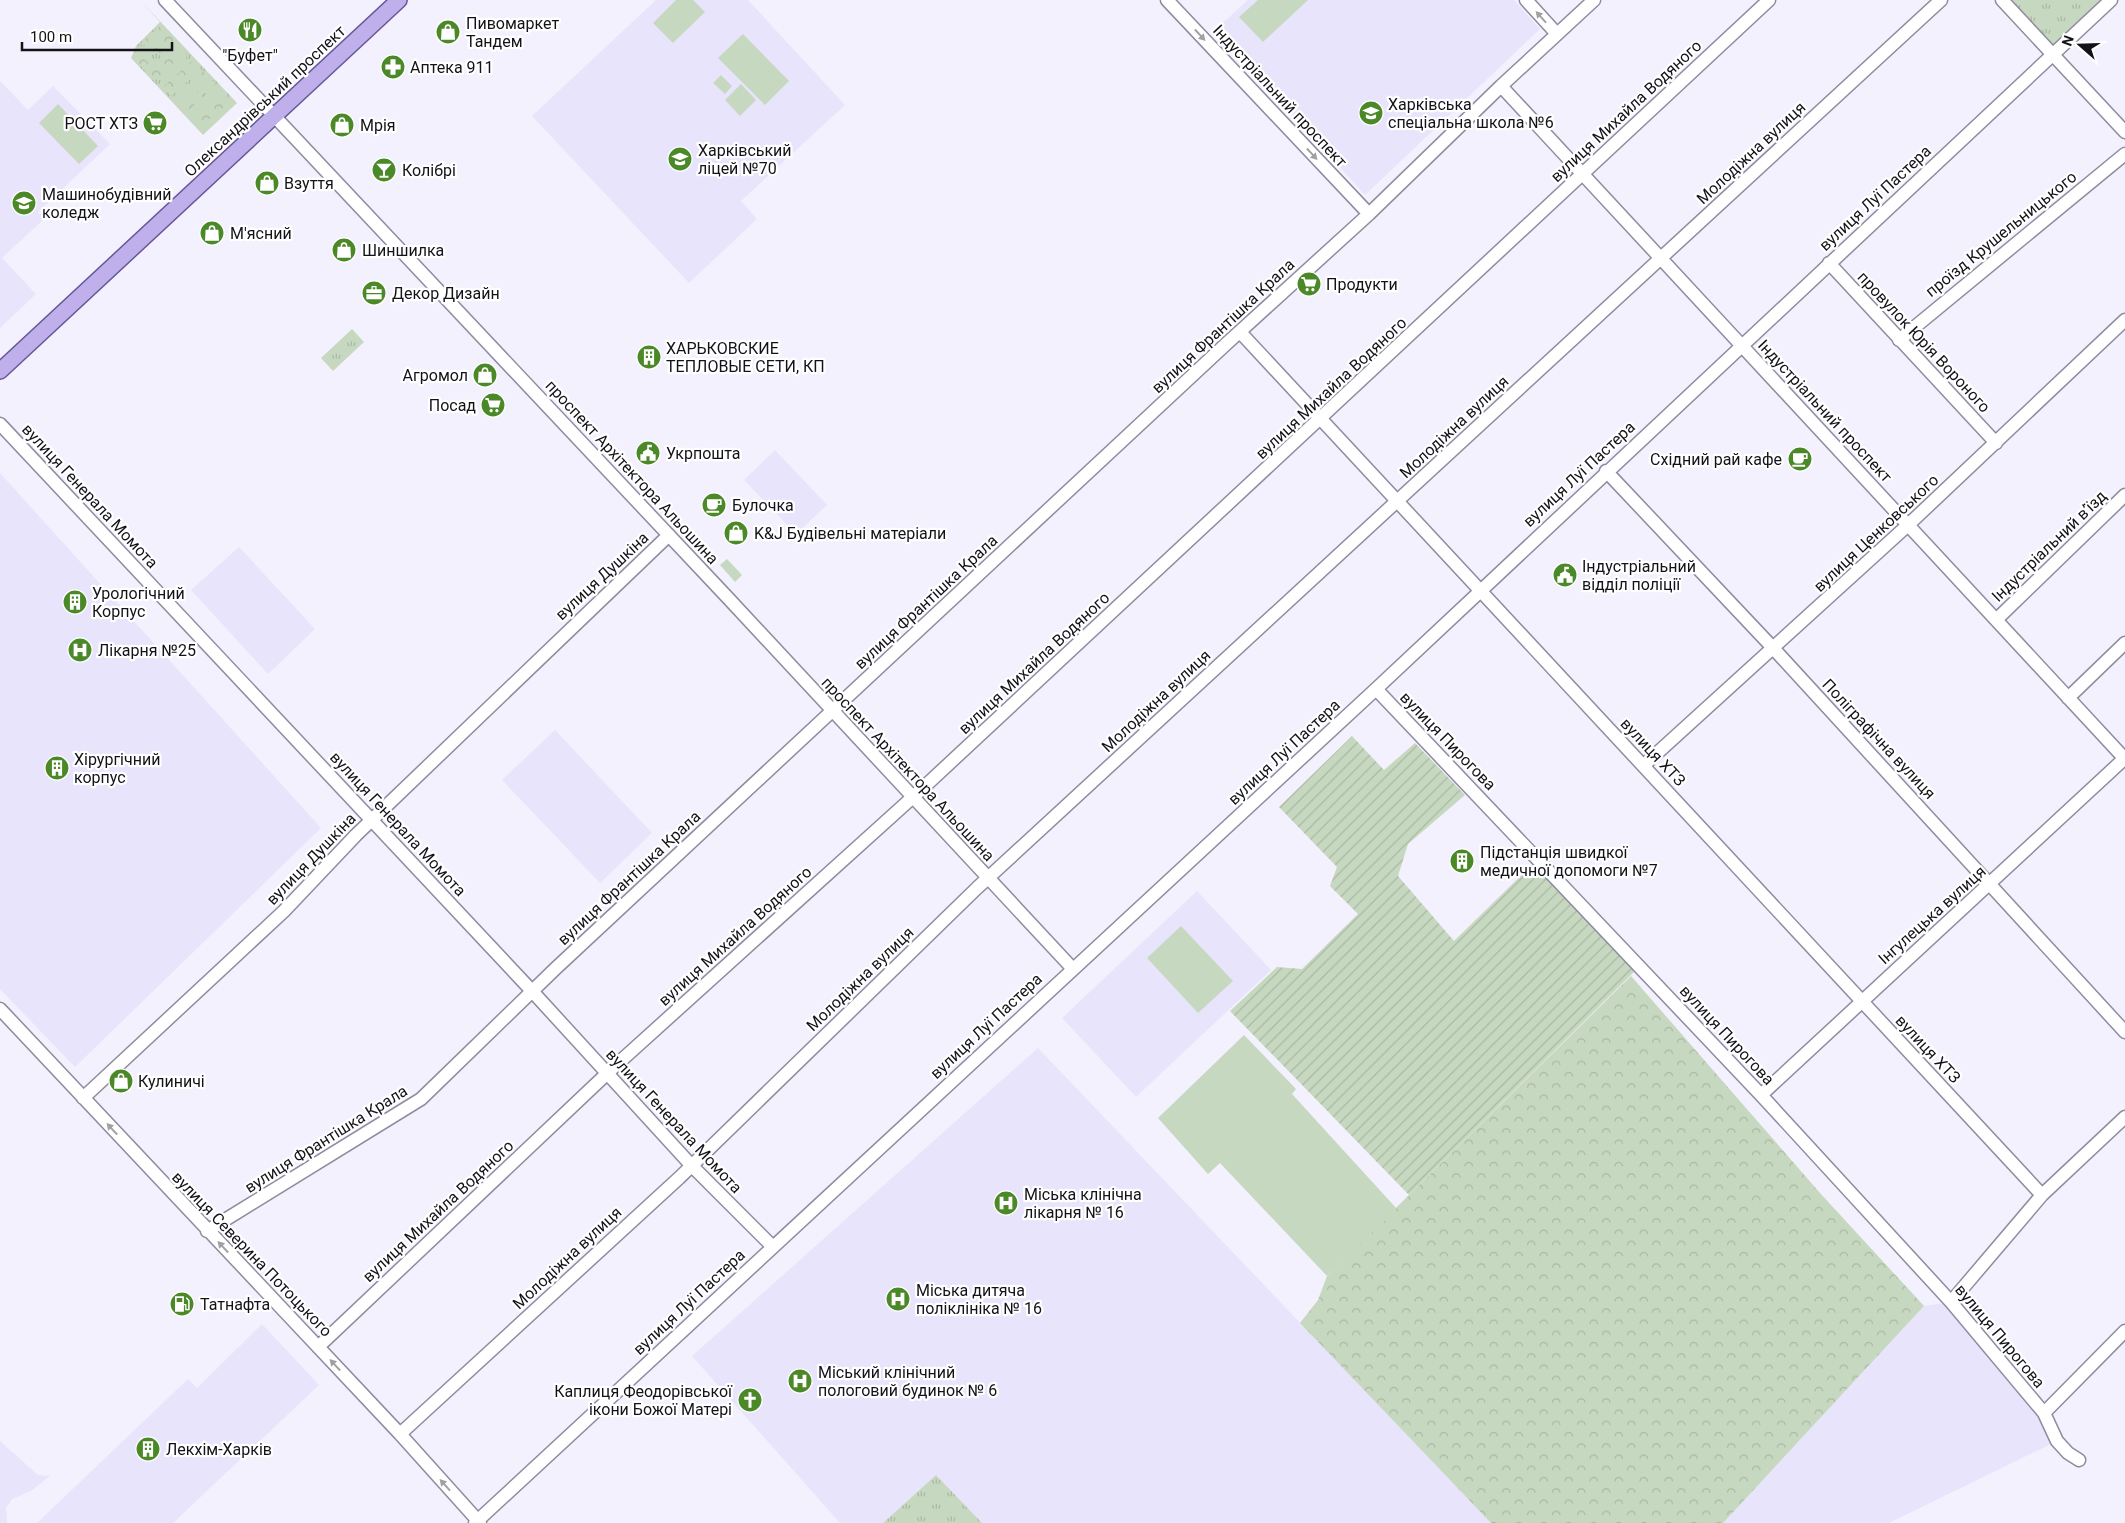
<svg xmlns="http://www.w3.org/2000/svg" width="2125" height="1523" font-family="Roboto,sans-serif">
<style>
.built{fill:#e8e4fb}
.grass{fill:url(#grass-tufts)}
.forest{fill:url(#forest-crowns)}
.garden{fill:url(#garden-furrows)}
.pitch{fill:#c7d8c0}
.lines{fill:none;stroke-linecap:round;stroke-linejoin:round}
.minor-casing{stroke:#8f8c9f;stroke-width:15}
.major-casing{stroke:#675799;stroke-width:18}
.minor{stroke:#fff;stroke-width:12}
.major{stroke:#bfb0eb;stroke-width:15}
.oneway{fill:#a1a0a3}
.labels{text-anchor:middle;dominant-baseline:central;stroke-width:4.5;stroke-linejoin:round;paint-order:stroke}
.poi-label{font-size:16px;fill:#131219;stroke:#fff;text-anchor:start}
.street-label{font-size:16px;fill:#131219;stroke:#fff}
</style>
<defs>
<pattern id="grass-tufts" width="24" height="20" patternUnits="userSpaceOnUse" patternTransform="scale(1.25)"><rect width="24" height="20" fill="#c7d8c0"/><path d="M3 7l-1-3M5 7V3M7 7l1-3M15 17l-1-3M17 17v-4M19 17l1-3" fill="none" stroke="#aab8a4"/></pattern>
<pattern id="forest-crowns" width="20" height="18" patternUnits="userSpaceOnUse" patternTransform="scale(1.25)"><rect width="20" height="18" fill="#c7d8c0"/><path d="M2 6a3 3 0 1 1 6 0M12 15a3 3 0 1 1 6 0" fill="none" stroke="#aab8a4"/></pattern>
<pattern id="garden-furrows" width="10" height="10" patternUnits="userSpaceOnUse" patternTransform="scale(1.25)"><rect width="10" height="10" fill="#c7d8c0"/><path d="M-1 1l2-2M0 10L10 0M9 11l2-2" fill="none" stroke="#aab8a4"/></pattern>
</defs>
<rect width="100%" height="100%" fill="#f3f1fd"/>
<!-- built -->
<path class="built" d="M656,0H748L845,105L741,201L757,219L689,283L532,116Z
M1248,0H1514L1540,29L1365,195L1215,30Z
M0,81L28,110L53,86L110,144L38,212L44,219L2,258L36,294L0,328Z
M775,450L827,505L796,534L744,480Z
M0,473L321,828L75,1067L0,989Z
M239,547L315,629L268,674L191,590Z
M555,730L652,833L600,883L502,780Z
M1197,891L1271,970L1136,1097L1062,1018Z
M1038,1048L1491,1523H982L936,1475L883,1523H840L692,1356Z
M1951,1302L2044,1413L2057,1441L1889,1523H1723L1924,1306Z
M262,1324L319,1385L173,1523H37L188,1379L197,1388Z
M0,1441L38,1475L50,1476L31,1491L12,1499L6,1508L7,1523H0Z"/>
<!-- grass -->
<path class="grass" d="M140,0L237,103L203,135L131,58L136,46L160,22Z
M2002,0H2111L2053,54Z
M352,329L364,342L333,371L321,358Z
M727,559L742,575L735,582L720,565Z
M936,1475L982,1523H883Z"/>
<!-- forest -->
<path class="forest" d="M161,25L178,44L170,49L166,57H161L155,49L140,44Z
M136,50L139,51L146,61L156,66L183,51L187,55C184,68 167,80 154,80L133,58Z
M192,61L216,84L186,113L181,108L182,104L202,90V85L196,78H191L171,96L163,87Z
M219,87L234,104L228,109L224,107L200,127L188,115L194,110L202,115L206,104L215,98V91Z
M1631,976L1820,1193L1924,1306L1723,1523H1491L1300,1323L1318,1300L1327,1276Z"/>
<!-- garden -->
<path class="garden" d="M1352,736L1384,770L1415,743L1465,795L1408,844L1398,876L1454,941L1535,862L1636,970L1409,1195L1230,1011L1277,967L1302,969L1358,914L1330,886L1337,867L1279,807Z"/>
<!-- pitch -->
<path class="pitch" d="M676,0H693L705,12L673,43L653,23Z
M1258,0H1308L1263,42L1239,17Z
M743,34L789,81L765,105L718,58Z
M721,75L732,86L725,94L713,83Z
M741,84L756,100L740,116L725,100Z
M58,104L98,146L79,164L39,123Z
M1181,926L1233,981L1198,1013L1147,958Z
M1244,1035L1296,1089L1292,1094L1397,1209L1327,1276L1220,1163L1208,1174L1158,1118Z"/>
<g class="lines">
<defs>
<path id="minor" d="M165,0L728,598L1073,969
M1167,0L1369,214
M1526,0L1557,34
M2002,0L2125,132
M1501,86L2125,759
M1829,263L1996,443
M1240,332L2042,1195
M1899,340L2125,154
M0,424L532,991L691,1165L773,1247
M1606,471L1774,649L2125,1032
M1996,620L2125,495
M1376,689L1761,1095L1951,1302L2044,1413L2057,1441L2068,1453L2079,1460
M2068,698L2125,643
M1644,765L1908,525L2125,320
M0,1009L400,1434L480,1523
M1761,1095L2125,758
M83,1098L284,911L356,835L669,535
M207,1231L421,1099L555,969L1225,345L1369,214L1501,86L1594,0
M1951,1302L2042,1195L2125,1117
M318,1347L615,1066L924,787L1769,0
M2044,1413L2125,1331
M400,1434L679,1178L977,888L1941,0
M475,1523L1376,689L2111,0"/>
<path id="major" d="M0,371L399,0"/>
</defs>
<!-- minor casing -->
<use href="#minor" class="minor-casing"/>
<!-- major casing -->
<use href="#major" class="major-casing"/>
<!-- minor -->
<use href="#minor" class="minor"/>
<!-- major -->
<use href="#major" class="major"/>
</g>
<!-- one-way arrows -->
<defs><path id="oneway-solid" d="M-6-.8H1V-3.2L6.5 0L1 3.2V.8H-6Z" transform="scale(1.25)"/></defs>
<g class="oneway">
<use href="#oneway-solid" transform="translate(1541 17) rotate(-132)"/>
<use href="#oneway-solid" transform="translate(1200 35) rotate(47)"/>
<use href="#oneway-solid" transform="translate(1312 154) rotate(47)"/>
<use href="#oneway-solid" transform="translate(112 1129) rotate(-133)"/>
<use href="#oneway-solid" transform="translate(223 1247) rotate(-133)"/>
<use href="#oneway-solid" transform="translate(335 1365) rotate(-133)"/>
<use href="#oneway-solid" transform="translate(445 1485) rotate(-132)"/>
</g>
<!-- icons -->
<defs>
<symbol id="restaurant-disc" viewBox="-11 -11 22 22"><circle r="9.5" fill="#4b8827" stroke="#fff"/><path d="M-5-6h1v4h1v-4h1v4h1v-4h1v5L-1.5 .5V6h-2V.5L-5-1ZM5-6V6H3V1.5H1.5Q1.5-4 5-6Z" fill="#fff"/></symbol>
<symbol id="shop-disc" viewBox="-11 -11 22 22"><circle r="9.5" fill="#4b8827" stroke="#fff"/><path d="M-5-2.5h2.3a2.7 3.5 0 0 1 5.4 0H5L5.5 6h-11ZM-1.5-2.5h3a1.5 2.3 0 0 0-3 0Z" fill="#fff"/></symbol>
<symbol id="pharmacy-disc" viewBox="-11 -11 22 22"><circle r="9.5" fill="#4b8827" stroke="#fff"/><path d="M-2-6h4v4h4v4h-4v4h-4v-4h-4v-4h4Z" fill="#fff"/></symbol>
<symbol id="school-disc" viewBox="-11 -11 22 22"><circle r="9.5" fill="#4b8827" stroke="#fff"/><path d="M0-5L7-2L0 1L-7-2ZM-4 1L0 2.5L4 1V4Q0 6-4 4Z" fill="#fff"/></symbol>
<symbol id="supermarket-disc" viewBox="-11 -11 22 22"><circle r="9.5" fill="#4b8827" stroke="#fff"/><path d="M-6-5.5h2.5l.6 2H6L4.5 2H-2.5L-4.4-4H-6ZM-1.5 3.2a1.3 1.3 0 1 0 .1 0ZM3 3.2a1.3 1.3 0 1 0 .1 0Z" fill="#fff"/></symbol>
<symbol id="bar-disc" viewBox="-11 -11 22 22"><circle r="9.5" fill="#4b8827" stroke="#fff"/><path d="M-6-5H6L.8 .8V4.5H3.5V6h-7V4.5H-.8V.8Z" fill="#fff"/></symbol>
<symbol id="university-disc" viewBox="-11 -11 22 22"><circle r="9.5" fill="#4b8827" stroke="#fff"/><path d="M0-5L7-2L0 1L-7-2ZM-4 1L0 2.5L4 1V4Q0 6-4 4Z" fill="#fff"/></symbol>
<symbol id="office-disc" viewBox="-11 -11 22 22"><circle r="9.5" fill="#4b8827" stroke="#fff"/><path d="M-6-3h4V-5.5h4V-3h4V5H-6ZM-1-4.5V-3h2v-1.5ZM-6 0V1H6V0Z" fill="#fff"/></symbol>
<symbol id="building-disc" viewBox="-11 -11 22 22"><circle r="9.5" fill="#4b8827" stroke="#fff"/><path d="M-4-6H4V6H1V3H-1V6H-4ZM-2.5-4.3h1.7v1.8h-1.7ZM.8-4.3h1.7v1.8H.8ZM-2.5-1h1.7V.8h-1.7ZM.8-1h1.7V.8H.8Z" fill="#fff"/></symbol>
<symbol id="civic-disc" viewBox="-11 -11 22 22"><circle r="9.5" fill="#4b8827" stroke="#fff"/><path d="M-.6-6.5H3V-4.5H.6V-3L4-1V1h2V6H-6V1h2V-1L-.6-3ZM-1.2 2.5V6h2.4V2.5Z" fill="#fff"/></symbol>
<symbol id="cafe-disc" viewBox="-11 -11 22 22"><circle r="9.5" fill="#4b8827" stroke="#fff"/><path d="M-5.5-4.5H6V0H3Q3 3.5 0 3.5H-2.5Q-5.5 3.5-5.5 0ZM3-3.2v2h1.7v-2ZM-6 4.5H4V6H-6Z" fill="#fff"/></symbol>
<symbol id="hospital-disc" viewBox="-11 -11 22 22"><circle r="9.5" fill="#4b8827" stroke="#fff"/><path d="M-5-5h3v3.5h4V-5h3V5h-3V1.5h-4V5h-3Z" fill="#fff"/></symbol>
<symbol id="fuel-disc" viewBox="-11 -11 22 22"><circle r="9.5" fill="#4b8827" stroke="#fff"/><path d="M-5.5-6h7V0h2V4h1.3V-2.5L3-4.5l.8-.8L6-3V5H2.5V1h-1V6h-7ZM-4.2-4.7v3.2H.2V-4.7Z" fill="#fff"/></symbol>
<symbol id="church-disc" viewBox="-11 -11 22 22"><circle r="9.5" fill="#4b8827" stroke="#fff"/><path d="M-1.2-6h2.4v3.5h3.3v2.4h-3.3V6h-2.4V-.1h-3.3v-2.4h3.3Z" fill="#fff"/></symbol>
</defs>
<g fill-rule="evenodd">
<use href="#restaurant-disc" x="236" y="16" width="28" height="28"/>
<use href="#shop-disc" x="434" y="18" width="28" height="28"/>
<use href="#pharmacy-disc" x="379" y="53" width="28" height="28"/>
<use href="#school-disc" x="1357" y="99" width="28" height="28"/>
<use href="#supermarket-disc" x="141" y="109" width="28" height="28"/>
<use href="#shop-disc" x="328" y="111" width="28" height="28"/>
<use href="#school-disc" x="666" y="145" width="28" height="28"/>
<use href="#bar-disc" x="370" y="156" width="28" height="28"/>
<use href="#shop-disc" x="253" y="169" width="28" height="28"/>
<use href="#university-disc" x="10" y="189" width="28" height="28"/>
<use href="#shop-disc" x="198" y="219" width="28" height="28"/>
<use href="#shop-disc" x="330" y="236" width="28" height="28"/>
<use href="#supermarket-disc" x="1295" y="270" width="28" height="28"/>
<use href="#office-disc" x="360" y="279" width="28" height="28"/>
<use href="#building-disc" x="635" y="343" width="28" height="28"/>
<use href="#shop-disc" x="471" y="361" width="28" height="28"/>
<use href="#supermarket-disc" x="479" y="391" width="28" height="28"/>
<use href="#civic-disc" x="634" y="439" width="28" height="28"/>
<use href="#cafe-disc" x="1786" y="445" width="28" height="28"/>
<use href="#cafe-disc" x="700" y="491" width="28" height="28"/>
<use href="#shop-disc" x="722" y="519" width="28" height="28"/>
<use href="#civic-disc" x="1551" y="561" width="28" height="28"/>
<use href="#building-disc" x="61" y="588" width="28" height="28"/>
<use href="#hospital-disc" x="66" y="636" width="28" height="28"/>
<use href="#building-disc" x="43" y="754" width="28" height="28"/>
<use href="#building-disc" x="1448" y="847" width="28" height="28"/>
<use href="#shop-disc" x="107" y="1067" width="28" height="28"/>
<use href="#hospital-disc" x="992" y="1189" width="28" height="28"/>
<use href="#hospital-disc" x="884" y="1285" width="28" height="28"/>
<use href="#fuel-disc" x="168" y="1290" width="28" height="28"/>
<use href="#hospital-disc" x="786" y="1367" width="28" height="28"/>
<use href="#church-disc" x="736" y="1386" width="28" height="28"/>
<use href="#building-disc" x="134" y="1435" width="28" height="28"/>
</g>
<g class="labels">
<!-- poi labels -->
<g class="poi-label">
<text x="466" y="23">Пивомаркет<tspan x="466" dy="18">Тандем</tspan></text>
<text x="250" y="55" text-anchor="middle">"Буфет"</text>
<text x="410" y="67">Аптека 911</text>
<text x="1388" y="104">Харківська<tspan x="1388" dy="18">спеціальна школа №6</tspan></text>
<text x="138" y="123" text-anchor="end">РОСТ ХТЗ</text>
<text x="360" y="125">Мрiя</text>
<text x="698" y="150">Харківський<tspan x="698" dy="18">ліцей №70</tspan></text>
<text x="402" y="170">Колібрі</text>
<text x="284" y="183">Взуття</text>
<text x="42" y="194">Машинобудівний<tspan x="42" dy="18">коледж</tspan></text>
<text x="230" y="233">М'ясний</text>
<text x="362" y="250">Шиншилка</text>
<text x="1326" y="284">Продукти</text>
<text x="392" y="293">Декор Дизайн</text>
<text x="666" y="348">ХАРЬКОВСКИЕ<tspan x="666" dy="18">ТЕПЛОВЫЕ СЕТИ, КП</tspan></text>
<text x="468" y="375" text-anchor="end">Агромол</text>
<text x="476" y="405" text-anchor="end">Посад</text>
<text x="666" y="453">Укрпошта</text>
<text x="1782" y="459" text-anchor="end">Східний рай кафе</text>
<text x="732" y="505">Булочка</text>
<text x="754" y="533">K&amp;J Будівельні матеріали</text>
<text x="1582" y="566">Індустріальний<tspan x="1582" dy="18">відділ поліції</tspan></text>
<text x="92" y="593">Урологічний<tspan x="92" dy="18">Корпус</tspan></text>
<text x="98" y="650">Лікарня №25</text>
<text x="74" y="759">Хірургічний<tspan x="74" dy="18">корпус</tspan></text>
<text x="1480" y="852">Підстанція швидкої<tspan x="1480" dy="18">медичної допомоги №7</tspan></text>
<text x="138" y="1081">Кулиничі</text>
<text x="1024" y="1194">Міська клінічна<tspan x="1024" dy="18">лікарня № 16</tspan></text>
<text x="916" y="1290">Міська дитяча<tspan x="916" dy="18">поліклініка № 16</tspan></text>
<text x="200" y="1304">Татнафта</text>
<text x="818" y="1372">Міський клінічний<tspan x="818" dy="18">пологовий будинок № 6</tspan></text>
<text x="732" y="1391" text-anchor="end">Каплиця Феодорівської<tspan x="732" dy="18">ікони Божої Матері</tspan></text>
<text x="166" y="1449">Лекхім-Харків</text>
</g>
<!-- street labels -->
<g class="street-label">
<text transform="translate(1280 96) rotate(47)">Індустріальний проспект</text>
<text transform="translate(265 101) rotate(-43)">Олександрівський проспект</text>
<text transform="translate(1626 111) rotate(-43)">вулиця Михайла Водяного</text>
<text transform="translate(1751 153) rotate(-43)">Молодіжна вулиця</text>
<text transform="translate(1875 198) rotate(-43)">вулиця Луї Пастера</text>
<text transform="translate(2001 234) rotate(-39)">проїзд Крушельницького</text>
<text transform="translate(1223 326) rotate(-43)">вулиця Франтішка Крала</text>
<text transform="translate(1924 342) rotate(47)">провулок Юрія Вороного</text>
<text transform="translate(1331 388) rotate(-43)">вулиця Михайла Водяного</text>
<text transform="translate(1825 411) rotate(47)">Індустріальний проспект</text>
<text transform="translate(1454 427) rotate(-43)">Молодіжна вулиця</text>
<text transform="translate(632 472) rotate(47)">проспект Архітектора Альошина</text>
<text transform="translate(1579 474) rotate(-43)">вулиця Луї Пастера</text>
<text transform="translate(90 496) rotate(47)">вулиця Генерала Момота</text>
<text transform="translate(1876 533) rotate(-43)">вулиця Ценковського</text>
<text transform="translate(2049 546) rotate(-44)">Індустріальний в’їзд</text>
<text transform="translate(602 576) rotate(-43)">вулиця Душкіна</text>
<text transform="translate(926 602) rotate(-43)">вулиця Франтішка Крала</text>
<text transform="translate(1034 663) rotate(-43)">вулиця Михайла Водяного</text>
<text transform="translate(1156 701) rotate(-43)">Молодіжна вулиця</text>
<text transform="translate(1879 739) rotate(47)">Поліграфічна вулиця</text>
<text transform="translate(1448 741) rotate(46)">вулиця Пирогова</text>
<text transform="translate(1284 752) rotate(-43)">вулиця Луї Пастера</text>
<text transform="translate(1653 752) rotate(47)">вулиця ХТЗ</text>
<text transform="translate(908 769) rotate(47)">проспект Архітектора Альошина</text>
<text transform="translate(398 824) rotate(47)">вулиця Генерала Момота</text>
<text transform="translate(311 859) rotate(-46)">вулиця Душкіна</text>
<text transform="translate(629 878) rotate(-43)">вулиця Франтішка Крала</text>
<text transform="translate(1932 915) rotate(-42)">Інгулецька вулиця</text>
<text transform="translate(735 936) rotate(-42)">вулиця Михайла Водяного</text>
<text transform="translate(860 979) rotate(-44)">Молодіжна вулиця</text>
<text transform="translate(986 1026) rotate(-43)">вулиця Луї Пастера</text>
<text transform="translate(1727 1035) rotate(47)">вулиця Пирогова</text>
<text transform="translate(1928 1049) rotate(47)">вулиця ХТЗ</text>
<text transform="translate(674 1121) rotate(47)">вулиця Генерала Момота</text>
<text transform="translate(326 1139) rotate(-32)">вулиця Франтішка Крала</text>
<text transform="translate(438 1211) rotate(-43)">вулиця Михайла Водяного</text>
<text transform="translate(252 1254) rotate(46)">вулиця Северина Потоцького</text>
<text transform="translate(567 1258) rotate(-43)">Молодіжна вулиця</text>
<text transform="translate(689 1302) rotate(-43)">вулиця Луї Пастера</text>
<text transform="translate(2000 1336) rotate(50)">вулиця Пирогова</text>
</g>
</g>
<!-- north arrow -->
<g transform="translate(2080 45) rotate(290)" stroke="#ffffff" stroke-width="4" paint-order="stroke">
<path d="M0-4L9 19L0 12L-9 19Z" fill="#131219"/>
<text y="-8" font-size="14" font-weight="bold" text-anchor="middle" fill="#131219">N</text>
</g>
<!-- scale -->
<path d="M22 42v8h150v-8" fill="none" stroke="#131219" stroke-width="2.5"/>
<text x="30" y="42" font-size="15" fill="#131219" stroke="#ffffff" stroke-width="4" paint-order="stroke">100 m</text>
</svg>
